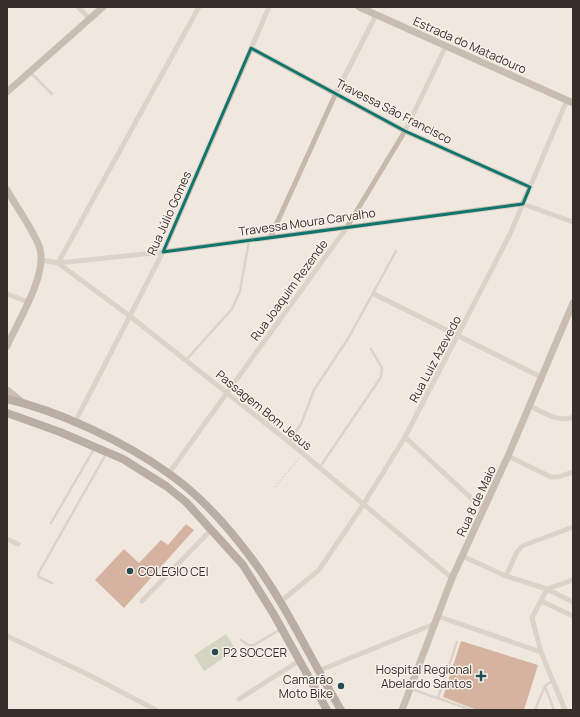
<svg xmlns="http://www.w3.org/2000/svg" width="580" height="717" font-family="Manrope,sans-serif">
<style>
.green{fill:#b2bda0}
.building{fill:#b77255}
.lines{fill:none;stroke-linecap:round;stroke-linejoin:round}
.path{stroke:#b2a496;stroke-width:1;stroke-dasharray:2 2;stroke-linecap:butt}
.lane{stroke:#c6b9ac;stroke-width:2.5}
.street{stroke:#c6b9ac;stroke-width:5}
.secondary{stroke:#9a897d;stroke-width:7}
.primary{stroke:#75665d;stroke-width:8}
.marked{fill:none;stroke:#0f766e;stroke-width:3;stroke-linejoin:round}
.poi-dot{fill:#244c52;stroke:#f8f2ea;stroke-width:1.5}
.labels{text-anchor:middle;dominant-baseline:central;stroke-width:3;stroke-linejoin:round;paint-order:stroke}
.street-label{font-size:12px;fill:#352e2a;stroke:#f8f2ea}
.poi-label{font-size:12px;fill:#352e2a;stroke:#f8f2ea;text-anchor:start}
</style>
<rect width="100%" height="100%" fill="#f0e8de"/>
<!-- green -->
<path class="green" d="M226,634L236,650L204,671L194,655Z"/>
<!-- building -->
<path class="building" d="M186,524L194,530L124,608L95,580L124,549L139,563L161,540L168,545Z
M461,641L538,665L524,710H477L443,697Z"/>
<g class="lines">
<!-- path -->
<path class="path" d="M275,487L299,458"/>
<!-- lane -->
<path class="lane" d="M31,73L52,94
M186,360L232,309L240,291L249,241
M289,442L301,424L314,390L349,337L396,251
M320,467L381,377L382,368L371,349
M51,523L94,449
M52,583L39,577L38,574L106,454
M241,640L248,645H254L281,629
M545,686L554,710
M411,689L472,710
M438,698L457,642
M535,710L545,686L552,681"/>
<!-- street -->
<path class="street" d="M78,7L90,19
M251,48L405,131L530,187
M271,236L336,93L376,15
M42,260L58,263L163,252L523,204L573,222
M58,263L131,317L289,442L452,578
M58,263L199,7
M7,294L28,302
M374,294L541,377
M530,406C543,412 558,423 573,417
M75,422L163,252L269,7
M405,437L484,510
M508,456L551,477H558L573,472
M169,473L347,227L405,131L446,46
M7,539L18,544
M462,556L506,576L547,589L573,602
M506,576L517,552L522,546L573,527
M142,601L212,529
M541,601L573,616
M280,602L319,570L363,505L405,437L510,234L567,100
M437,616L541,652
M7,636L87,674L156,710
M318,671L434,624
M239,699L299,661
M565,710L541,652L532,618L547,589L573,580"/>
<!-- secondary -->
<path class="secondary" d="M359,7L573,103
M7,92L103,7
M7,190C15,205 36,234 40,249C47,276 18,321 7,346
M7,390L22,402
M402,710L452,578L508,456L573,303"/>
<!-- primary -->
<path class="primary" d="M7,399C59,411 125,442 168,473C200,495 229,528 252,559C287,606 311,660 341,710
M7,413L60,432L123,459L166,486L186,502L243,565L273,613L327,710"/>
</g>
<!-- marked area -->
<path d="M0 0H580V717H0ZM251,48L405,131L530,187L523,204L163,252Z" fill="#f0e8de" fill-opacity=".55" fill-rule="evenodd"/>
<path class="marked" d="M251,48L405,131L530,187L523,204L163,252Z"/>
<!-- markers -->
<g class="poi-dot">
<circle cx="130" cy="571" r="4"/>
<circle cx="215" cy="652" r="4"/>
<path d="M479 670h4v4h4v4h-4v4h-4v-4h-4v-4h4z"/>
<circle cx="341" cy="686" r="4"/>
</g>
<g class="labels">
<!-- street labels -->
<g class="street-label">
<text transform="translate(470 45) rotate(24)">Estrada do Matadouro</text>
<text transform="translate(394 111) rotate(27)">Travessa São Francisco</text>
<text transform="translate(169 213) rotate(-66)">Rua Júlio Gomes</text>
<text transform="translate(307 222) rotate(-8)">Travessa Moura Carvalho</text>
<text transform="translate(289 290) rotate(-54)">Rua Joaquim Rezende</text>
<text transform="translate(435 359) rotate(-62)">Rua Luiz Azevedo</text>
<text transform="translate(264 410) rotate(39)">Passagem Bom Jesus</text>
<text transform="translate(476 501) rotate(-65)">Rua 8 de Maio</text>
</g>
<!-- poi labels -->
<g class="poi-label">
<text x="138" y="571">COLEGIO CEI</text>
<text x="223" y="652">P2 SOCCER</text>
<text x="472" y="669" text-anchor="end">Hospital Regional<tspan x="472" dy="14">Abelardo Santos</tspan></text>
<text x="333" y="679" text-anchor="end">Camarão<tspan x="333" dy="14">Moto Bike</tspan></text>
</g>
</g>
<!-- border -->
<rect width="580" height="717" fill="none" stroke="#352e2a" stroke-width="16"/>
</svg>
